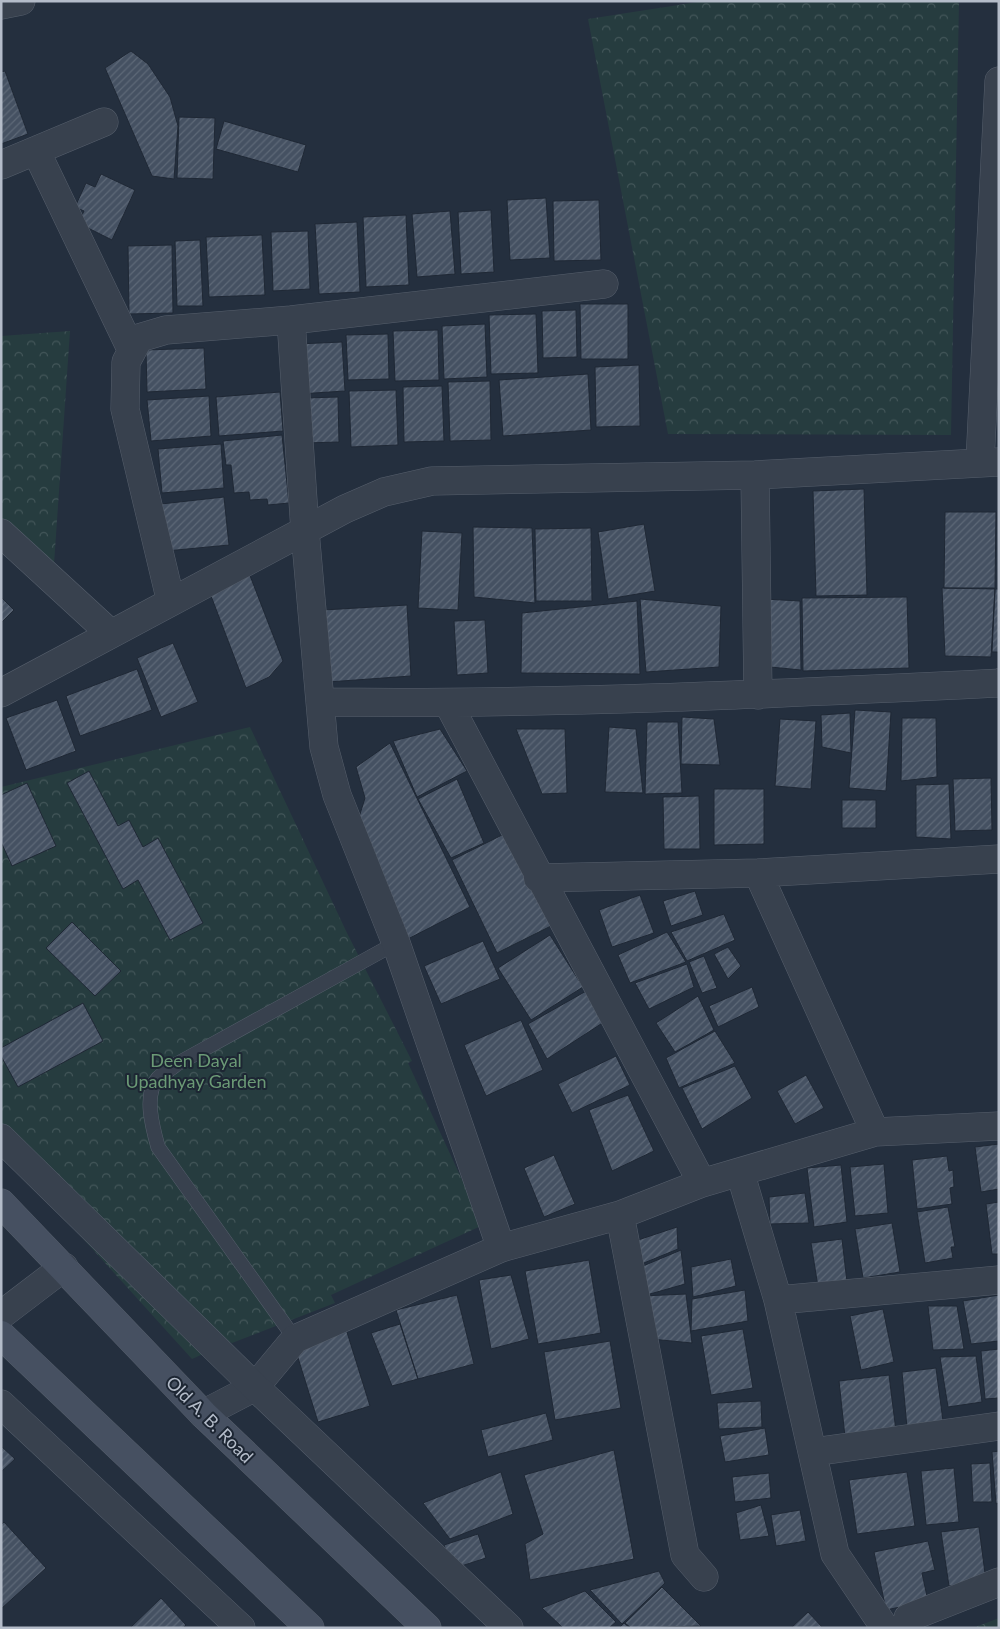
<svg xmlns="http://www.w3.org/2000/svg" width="1000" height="1629" font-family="Lato,sans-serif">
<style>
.park{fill:url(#park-crowns)}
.building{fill:url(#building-hatch);stroke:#1f2835}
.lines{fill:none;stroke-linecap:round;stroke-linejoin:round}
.service-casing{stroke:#565f6c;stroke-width:15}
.minor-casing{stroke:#565f6c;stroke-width:29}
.tertiary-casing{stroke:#565f6c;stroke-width:29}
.secondary-casing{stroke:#565f6c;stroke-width:29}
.service{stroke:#38414e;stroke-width:14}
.minor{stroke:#38414e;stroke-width:28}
.tertiary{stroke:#38414e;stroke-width:28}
.secondary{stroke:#465061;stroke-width:28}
.labels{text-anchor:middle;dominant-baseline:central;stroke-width:4;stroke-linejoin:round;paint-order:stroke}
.park-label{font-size:18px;fill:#6b9a76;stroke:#1d2633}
.street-label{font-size:18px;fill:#b4bcc9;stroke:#1d2633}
</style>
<defs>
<pattern id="park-crowns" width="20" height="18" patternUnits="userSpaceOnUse" patternTransform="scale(1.25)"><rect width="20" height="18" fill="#263c3f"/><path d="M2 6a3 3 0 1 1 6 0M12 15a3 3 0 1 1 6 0" fill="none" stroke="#435659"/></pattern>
<pattern id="building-hatch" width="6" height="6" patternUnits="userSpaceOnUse" patternTransform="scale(1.25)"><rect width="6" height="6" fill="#455162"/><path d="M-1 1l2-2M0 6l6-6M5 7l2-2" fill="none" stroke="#5d6877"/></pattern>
</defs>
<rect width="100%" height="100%" fill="#242f3e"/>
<!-- park -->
<path class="park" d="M704,1H959L951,435L668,434L588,19Z
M70,331L53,579L1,518V336Z
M250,727L347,933L412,1061L408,1063L483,1225L331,1295L335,1303L232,1343L230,1342L192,1359L1,1148V787Z
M999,1618V1628H973Z"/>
<!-- building -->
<path class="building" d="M131,51L148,64L170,97L178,126L174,179L152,176L105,68Z
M5,71L28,134L1,144V72Z
M179,117L215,118L213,179L177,178Z
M224,121L306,145L298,172L216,149Z
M101,174L135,190L112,240L78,223L84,211L75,207L86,183L95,187Z
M546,198L550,258L510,260L507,200Z
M599,200L601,260L554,261L553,201Z
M491,210L494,272L461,274L458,212Z
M450,211L455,274L417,277L412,214Z
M406,215L409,285L366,287L363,217Z
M357,222L360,292L319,294L315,224Z
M308,231L310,289L273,291L271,232Z
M262,235L265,295L209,297L206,237Z
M200,240L203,306H177L175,241Z
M172,245L173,313L129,314L128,246Z
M580,304H628V359H581Z
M576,310L577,357L543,358L542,311Z
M536,314L538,373L491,374L489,315Z
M485,324L487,377L444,379L442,326Z
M438,330L439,380L395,381L393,331Z
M388,334L389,379L348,380L346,335Z
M342,342L345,391L299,394L297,344Z
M204,348L206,389L147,392L146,350Z
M639,365L640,426L596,427L595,367Z
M588,374L591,430L503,436L499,380Z
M490,381L491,440L450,441L448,382Z
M442,386L444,441L404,442L403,387Z
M396,390L398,445L351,447L349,391Z
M280,392L283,431L219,436L216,397Z
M209,396L211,436L151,441L147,400Z
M338,397L339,442L305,443L304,398Z
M282,435L289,503L268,505L267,499L250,500L249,492L234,493L231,465H226L223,441Z
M221,444L224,488L162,493L158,449Z
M864,489L867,595L816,596L813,491Z
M224,497L229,545L166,551L161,504Z
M945,512H996L995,588H944Z
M644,524L655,591L608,599L598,532Z
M473,527L532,528L535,603L474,597Z
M591,528L592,601H536L535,529Z
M422,531L462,533L458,610L418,608Z
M249,573L283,661L269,677L246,688L208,588Z
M942,588L995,589L991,657L945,656Z
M995,589H999V652H992Z
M1,597L14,610L1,623Z
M907,597L909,668L803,671L802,598Z
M640,599L721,606L719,667L646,672Z
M764,599L800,601L801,670L760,666Z
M637,601L640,674L521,673L522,613Z
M407,605L411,676L328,682L323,610Z
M485,620L488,673L457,675L454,621Z
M173,643L198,702L161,717L137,658Z
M137,669L152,710L80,736L66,696Z
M57,700L76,751L26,770L6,718Z
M855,710L891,712L886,791L849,788Z
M850,713L851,753L822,747L821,715Z
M682,717L714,719L720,765L681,764Z
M902,718H936L937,777L901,781Z
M780,719L816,721L811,789L775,786Z
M647,722H678L682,793L645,794Z
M609,727L636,729L643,793L605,792Z
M440,729L467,771L417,797L393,741Z
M516,729H565L567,793L542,794Z
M390,743L470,907L404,941L355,830L365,798L356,767Z
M89,771L118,826L129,820L143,847L158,838L203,923L170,940L138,880L123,889L67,783Z
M991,778L992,830L955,831L953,779Z
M457,779L484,843L451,858L418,799Z
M27,783L56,846L12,866L1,842V795Z
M949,784L951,839L916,837V785Z
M714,789H764V844L714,845Z
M699,796L700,849H664L663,797Z
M842,800H876V828H842Z
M506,833L551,926L497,953L452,860Z
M695,891L703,915L671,926L663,901Z
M640,895L654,933L612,947L599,910Z
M724,914L735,940L687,961L671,932Z
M72,922L121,971L95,996L46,948Z
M667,932L686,962L630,983L618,955Z
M550,935L583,987L531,1020L498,968Z
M483,941L500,979L441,1004L424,966Z
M728,947L741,966L728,979L714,954Z
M704,956L717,988L702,993L689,962Z
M687,964L694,987L649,1009L635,983Z
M752,987L759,1007L718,1027L709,1006Z
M588,990L604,1022L547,1059L528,1024Z
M698,996L714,1030L675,1052L656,1023Z
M83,1003L103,1041L18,1087L1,1056V1048Z
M521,1020L543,1070L486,1096L464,1045Z
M715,1031L735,1063L679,1088L666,1058Z
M616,1056L630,1085L572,1113L558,1084Z
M735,1066L752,1098L702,1129L682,1088Z
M806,1075L824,1108L795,1124L777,1091Z
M628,1095L654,1151L612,1171L589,1110Z
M999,1144V1189L981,1192L975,1147Z
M554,1155L575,1204L544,1217L524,1168Z
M947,1156L949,1171L953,1170L954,1187L950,1188L952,1204L917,1209L912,1160Z
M884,1164L888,1213L855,1216L850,1167Z
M841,1165L847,1222L814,1227L807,1168Z
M805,1193L809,1223L770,1224L769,1197Z
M999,1202V1254H992L986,1204Z
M948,1207L955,1247H951L953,1258L925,1263L917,1212Z
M892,1223L900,1272L863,1278L855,1229Z
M677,1227L678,1249L622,1272L614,1248Z
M842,1239L847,1282L818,1287L811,1243Z
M681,1250L685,1284L636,1298L624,1274Z
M731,1259L736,1286L693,1297L691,1267Z
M589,1260L601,1333L538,1344L525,1271Z
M511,1275L529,1339L491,1349L479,1280Z
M745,1290L748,1321L691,1331L692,1299Z
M686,1294L692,1343L641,1338L642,1296Z
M457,1295L474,1364L418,1379L396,1310Z
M999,1295V1341L971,1344L963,1301Z
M928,1306H957L964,1349L933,1350Z
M883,1309L894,1362L861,1370L850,1316Z
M400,1324L418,1379L392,1386L371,1333Z
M346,1329L370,1406L318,1422L294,1345Z
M743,1329L753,1388L711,1395L701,1336Z
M610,1341L621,1408L555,1420L544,1352Z
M999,1349V1398L985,1399L981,1351Z
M976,1356L982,1402L948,1407L940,1357Z
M936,1368L943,1421L907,1428L902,1372Z
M889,1375L896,1431L845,1437L839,1381Z
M761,1401L762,1427L719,1429L717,1403Z
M546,1413L553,1440L488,1457L481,1430Z
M765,1428L769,1455L725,1462L720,1436Z
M1,1446L15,1459L1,1472Z
M614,1450L634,1559L530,1580L525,1544L543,1534L524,1475Z
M999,1451V1503L996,1504L992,1452Z
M990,1463L992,1502H973L971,1464Z
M954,1468L959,1522L926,1525L921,1471Z
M501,1472L513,1514L450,1539L423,1503Z
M907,1472L915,1526L857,1534L849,1480Z
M769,1473L771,1498L735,1502L732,1477Z
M761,1505L769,1536L740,1540L736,1513Z
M800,1510L806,1541L776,1546L771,1515Z
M4,1522L46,1568L1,1609V1525Z
M979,1527L986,1581L949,1586L941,1532Z
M478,1534L486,1558L452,1569L444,1545Z
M928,1541L935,1570L922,1573L928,1601L886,1610L874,1552Z
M659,1571L665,1583L622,1624L590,1590Z
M662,1587L701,1626L631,1628L625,1623Z
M585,1591L616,1622L609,1628H563L542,1608Z
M161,1598L186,1625L183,1628H130Z
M808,1612L823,1628H791Z
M624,1623L630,1628H619Z"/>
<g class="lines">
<defs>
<path id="service" d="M295,1339L158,1147C153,1129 143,1094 158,1078C163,1073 171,1069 177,1064L396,943"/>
<path id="minor" d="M1,5L21,1
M36,151L132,351
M1,165L104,122
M291,320L305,531L324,747L337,795L396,943L501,1248
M980,462L999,81
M755,475L758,695
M1,533L111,634
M171,602L125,409L126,362L139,338L166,330L291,320L604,284
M1,693L345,509L384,492L432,481L755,475L999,462
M322,702C548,705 773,694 999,683
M448,703L702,1183
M758,873L875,1132
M538,878L758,873L999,859
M740,1172L778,1300L835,1554L885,1628
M620,1215L685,1555L704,1577
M778,1300L999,1280
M203,1414L255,1387L295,1339L501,1248L620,1215L702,1183L875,1132L999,1126
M813,1452L999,1426
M906,1628L908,1618L999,1582"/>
<path id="tertiary" d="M1,1138L255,1387L509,1628
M1,1315L64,1267
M1,1404L241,1628"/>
<path id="secondary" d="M1,1203L203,1414L427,1628
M1,1335L310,1628"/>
</defs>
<!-- service casing -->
<use href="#service" class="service-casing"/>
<!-- minor casing -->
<use href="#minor" class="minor-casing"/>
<!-- tertiary casing -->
<use href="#tertiary" class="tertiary-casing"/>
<!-- secondary casing -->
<use href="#secondary" class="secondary-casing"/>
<!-- service -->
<use href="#service" class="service"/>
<!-- minor -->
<use href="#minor" class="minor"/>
<!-- tertiary -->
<use href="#tertiary" class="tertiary"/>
<!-- secondary -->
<use href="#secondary" class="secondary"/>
</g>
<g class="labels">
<!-- park labels -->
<g class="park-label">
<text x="196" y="1060">Deen Dayal<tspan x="196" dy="21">Upadhyay Garden</tspan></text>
</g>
<!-- street labels -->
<g class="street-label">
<text transform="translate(210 1419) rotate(45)">Old A. B. Road</text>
</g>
</g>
<!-- border -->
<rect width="1000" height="1629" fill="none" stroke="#b4bcc9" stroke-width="5"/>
</svg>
